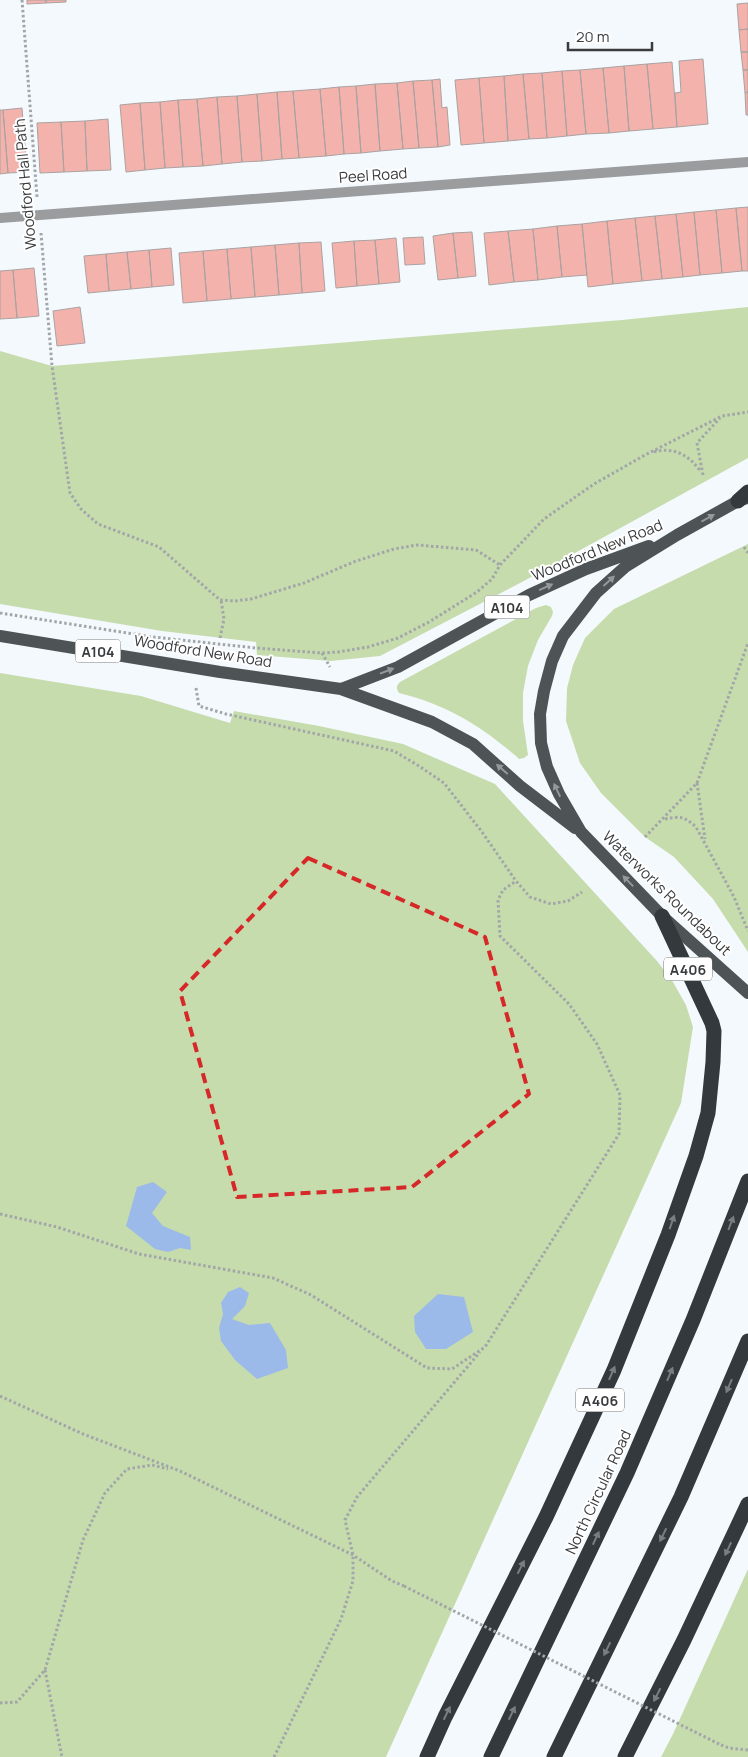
<svg xmlns="http://www.w3.org/2000/svg" width="748" height="1757" font-family="Manrope,sans-serif">
<style>
.green{fill:#c7dcad}
.water{fill:#9bbae9}
.building{fill:#f3b3ac;stroke:#aaa2a1}
.lines{fill:none;stroke-linecap:round;stroke-linejoin:round}
.path{stroke:#a2a6a9;stroke-width:3;stroke-dasharray:2.5 2.5;stroke-linecap:butt}
.street{stroke:#9a9c9e;stroke-width:10}
.primary{stroke:#4e5356;stroke-width:12}
.highway{stroke:#34393d;stroke-width:15}
.path-bridge{stroke:#a2a6a9;stroke-width:3;stroke-dasharray:2.5 2.5;stroke-linecap:butt}
.oneway{fill:#95989a}
.oneway2{fill:#7b7e81}
.marked{fill:none;stroke:#d62828;stroke-width:4;stroke-dasharray:10 6;stroke-linejoin:round}
.labels{text-anchor:middle;dominant-baseline:central;stroke-width:4;stroke-linejoin:round;paint-order:stroke}
.shield{fill:#fff;stroke:#747677;stroke-width:1}
.shield-label{font-size:14px;font-weight:bold;fill:#393b3d}
.street-label{font-size:15px;fill:#393b3d;stroke:#fff}
</style>
<rect width="100%" height="100%" fill="#f4f9fe"/>
<!-- green -->
<path class="green" d="M748,307V458L522,582L380,656L331,661L257,655L256,642L162,631L0,604V351L52,366L622,320Z
M748,544V952L713,899L674,857L645,837L601,793L580,763L566,721L567,688L573,665L585,638L614,609Z
M546,605L551,607L553,612L552,616L538,640L528,666L523,693V721L528,755L524,758L519,759L516,756C478,724 447,705 399,693C396,688 396,686 400,682L536,608Z
M0,673L141,696L230,723L234,711L319,726L403,744L495,784L657,961L673,982L686,1005L693,1027L681,1103L386,1757H0Z
M748,1569V1757H661L673,1734Z"/>
<!-- water -->
<path class="water" d="M153,1182L167,1192L152,1213L163,1226L190,1237L191,1250L180,1248L168,1252L155,1249L126,1226L137,1187Z
M240,1287L249,1293L245,1306L232,1319L249,1325L270,1323L286,1350L288,1368L257,1379L235,1360L221,1341L219,1328L223,1314L221,1303L228,1292Z
M438,1294L464,1297L473,1332L446,1349H426L415,1332L414,1316Z"/>
<!-- building -->
<path class="building" d="M27,0H46V3L27,4Z
M46,0H66V2L46,3Z
M748,3V29L739,30L737,4Z
M748,29V52H741L739,30Z
M741,52H748V70H743Z
M703,59L708,124L677,127L675,93L681,92L679,61Z
M672,62L677,127L653,129L647,64Z
M647,64L653,129L629,131L624,66Z
M624,66L629,131L609,133L603,68Z
M603,68L609,133L586,134L580,70Z
M580,70L586,134L567,136L562,71Z
M743,70H748V92L745,93Z
M562,71L567,136L547,138L542,73Z
M542,73L547,138L529,139L523,74Z
M523,74L529,139L508,141L504,76Z
M504,76L508,141L484,143L479,78Z
M479,78L484,143L461,145L455,80Z
M440,79L442,108L447,107L450,145L438,147L432,80Z
M432,80L438,147L419,148L413,81Z
M413,81L419,148L403,149L397,83Z
M397,83L403,149L380,151L375,84Z
M375,84L380,151L361,153L356,86Z
M356,86L361,153L344,154L339,87Z
M339,87L344,154L326,156L320,89Z
M320,89L326,156L299,158L293,91Z
M293,91L299,158L282,159L277,92Z
M277,92L282,159L262,161L257,94Z
M748,92V115H746L745,93Z
M257,94L262,161L242,162L237,96Z
M237,96L242,162L222,164L217,97Z
M217,97L222,164L203,166L197,99Z
M197,99L203,166L183,167L178,100Z
M178,100L183,167L165,168L160,102Z
M160,102L165,168L145,170L140,103Z
M140,103L145,170L126,172L120,105Z
M22,108L27,172L8,173L3,110Z
M0,110H3L8,173L0,174Z
M108,119L111,170L87,171L85,121Z
M85,121L87,171L64,172L61,122Z
M61,122L64,172L40,173L37,123Z
M748,207V271H742L736,208Z
M736,208L742,271L722,273L716,210Z
M716,210L722,273L700,275L694,212Z
M694,212L700,275L683,277L676,214Z
M676,214L683,277L662,279L655,216Z
M655,216L662,279L642,281L635,218Z
M635,218L642,281L613,284L607,221Z
M607,221L613,284L588,287L582,224Z
M582,224L587,275L562,277L557,226Z
M557,226L562,277L538,280L533,229Z
M533,229L538,280L514,282L508,231Z
M508,231L514,282L489,285L484,233Z
M472,232L476,276L458,278L453,233Z
M453,233L458,278L438,280L433,236Z
M423,237L425,264L405,265L403,238Z
M396,238L400,282L379,284L375,240Z
M375,240L379,284L357,286L354,241Z
M354,241L357,286L336,288L332,243Z
M321,242L325,291L302,293L299,243Z
M299,243L302,293L279,295L275,245Z
M275,245L279,295L255,297L251,247Z
M251,247L255,297L231,299L227,249Z
M171,248L174,285L152,287L149,250Z
M227,249L231,299L207,301L203,251Z
M149,250L152,287L131,289L127,252Z
M203,251L207,301L183,303L179,253Z
M127,252L131,289L109,291L106,254Z
M106,254L109,291L88,293L84,256Z
M34,268L39,316L17,318L13,270Z
M13,270L17,318L0,319V271Z
M80,307L85,343L57,346L53,311Z"/>
<g class="lines">
<!-- path -->
<path class="path" d="M22,0L37,197
M41,233L52,366L70,493L81,509L98,524L159,547L220,600L235,601L251,599L304,583L356,561L394,549L417,545L476,550L500,565
M654,452C674,446 690,456 701,472
M703,475L697,443L720,418
M744,547L748,553
M0,613L153,637L256,648L322,653L338,652L368,647L398,638L429,622L477,592L492,579L500,565L544,519L594,484L645,455L722,416L748,412
M220,638L224,619L221,600
M322,653L330,667
M196,688L199,706L226,714L394,751L419,766L444,783L482,832L516,881L530,897L551,904L568,901L582,892
M697,783L705,839
M665,819C680,816 684,816 696,827L734,897L748,931
M645,837L697,783L748,643
M0,1214L57,1227L139,1254L273,1278L311,1295L427,1368L452,1369L485,1347L619,1134L620,1095L597,1044L569,1004L500,936L498,900L503,890L516,881
M0,1396L83,1434L180,1471L353,1555L392,1581L404,1586
M45,1670L62,1757
M0,1703L17,1702L45,1670L83,1540L105,1493L127,1469L152,1465L168,1469
M721,1745L729,1748L748,1750
M274,1757L341,1619L353,1581V1555L345,1520L357,1497L480,1352"/>
<!-- street -->
<path class="street" d="M0,218L748,162"/>
<!-- primary -->
<path class="primary" d="M747,498L738,501L677,535L625,567L596,593L563,636L552,661L544,691L540,714L541,743L547,767L559,794L581,832L662,916L748,993
M0,636L220,672L341,689L432,722L473,744L520,786L575,828
M341,689L398,667L529,595L586,569L649,546"/>
<!-- highway -->
<path class="highway" d="M738,501L748,492
M427,1757L445,1717L546,1517L614,1370L668,1235L696,1156L708,1113L713,1062L714,1031L712,1023L662,916
M491,1757L627,1473L693,1320L748,1181
M554,1757L681,1497L748,1341
M625,1757L684,1640L748,1504"/>
<!-- path-bridge -->
<path class="path-bridge" d="M404,1586L721,1745"/>
</g>
<!-- one-way arrows -->
<defs><path id="oneway-solid" d="M-6-.8H1V-3.2L6.5 0L1 3.2V.8H-6Z" transform="scale(1.25)"/></defs>
<g class="oneway">
<use href="#oneway-solid" transform="translate(708 518) rotate(-29)"/>
<use href="#oneway-solid" transform="translate(609 581) rotate(-42)"/>
<use href="#oneway-solid" transform="translate(546 587) rotate(-24)"/>
<use href="#oneway-solid" transform="translate(387 671) rotate(-21)"/>
<use href="#oneway-solid" transform="translate(502 769) rotate(-139)"/>
<use href="#oneway-solid" transform="translate(557 790) rotate(-115)"/>
<use href="#oneway-solid" transform="translate(628 881) rotate(-134)"/>
</g>
<g class="oneway2">
<use href="#oneway-solid" transform="translate(672 1222) rotate(-71)"/>
<use href="#oneway-solid" transform="translate(731 1223) rotate(-69)"/>
<use href="#oneway-solid" transform="translate(612 1373) rotate(-66)"/>
<use href="#oneway-solid" transform="translate(670 1374) rotate(-67)"/>
<use href="#oneway-solid" transform="translate(729 1386) rotate(113)"/>
<use href="#oneway-solid" transform="translate(663 1535) rotate(116)"/>
<use href="#oneway-solid" transform="translate(596 1538) rotate(-65)"/>
<use href="#oneway-solid" transform="translate(728 1549) rotate(115)"/>
<use href="#oneway-solid" transform="translate(521 1567) rotate(-63)"/>
<use href="#oneway-solid" transform="translate(607 1649) rotate(116)"/>
<use href="#oneway-solid" transform="translate(657 1695) rotate(117)"/>
<use href="#oneway-solid" transform="translate(447 1713) rotate(-64)"/>
<use href="#oneway-solid" transform="translate(512 1713) rotate(-64)"/>
</g>
<!-- marked area -->
<path class="marked" d="M308,858L485,937L529,1094L412,1187L237,1197L180,991Z"/>
<g class="labels">
<!-- shield labels -->
<g class="shield">
<rect x="484.5" y="595.5" width="45" height="23" rx="4"/>
<rect x="75.5" y="639.5" width="45" height="23" rx="4"/>
<rect x="664" y="957.5" width="48" height="23" rx="4"/>
<rect x="576" y="1388.5" width="48" height="23" rx="4"/>
</g>
<g class="shield-label">
<text x="507" y="607">A104</text>
<text x="98" y="651">A104</text>
<text x="688" y="969">A406</text>
<text x="600" y="1400">A406</text>
</g>
<!-- street labels -->
<g class="street-label">
<text transform="translate(373 175) rotate(-4)">Peel Road</text>
<text transform="translate(25 184) rotate(-95)">Woodford Hall Path</text>
<text transform="translate(597 550) rotate(-22)">Woodford New Road</text>
<text transform="translate(203 651) rotate(9)">Woodford New Road</text>
<text transform="translate(667 893) rotate(44)">Waterworks Roundabout</text>
<text transform="translate(598 1492) rotate(-65)">North Circular Road</text>
</g>
</g>
<!-- scale -->
<path d="M568 42v8h84v-8" fill="none" stroke="#393b3d" stroke-width="2.5"/>
<text x="576" y="42" font-size="15" fill="#393b3d" stroke="#ffffff" stroke-width="4" paint-order="stroke">20 m</text>
</svg>
